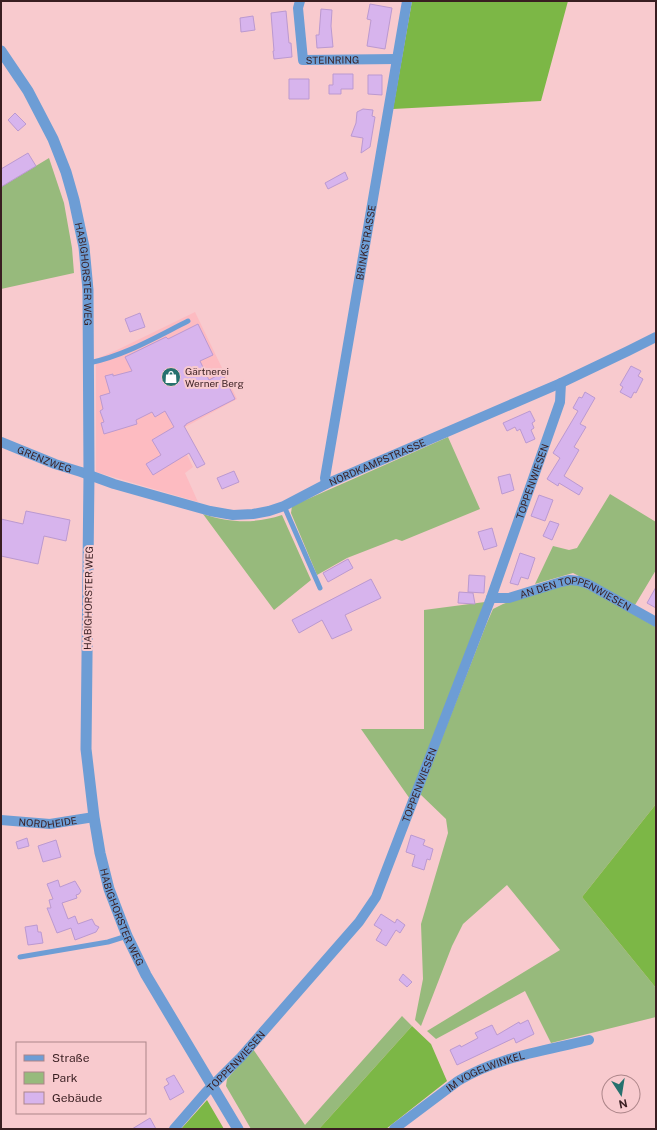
<svg xmlns="http://www.w3.org/2000/svg" width="657" height="1130" font-family="'Public Sans',sans-serif">
<style>
.built{fill:#fdbbc1}
.green{fill:#97ba7c}
.forest{fill:#7cb746}
.building{fill:#d7b4ed;stroke:#bb99d0}
.lines{fill:none;stroke-linecap:round;stroke-linejoin:round}
.service{stroke:#6d9dd5;stroke-width:5}
.minor{stroke:#6d9dd5;stroke-width:10}
.tertiary{stroke:#6d9dd5;stroke-width:11}
.labels{text-anchor:middle;dominant-baseline:central;stroke-width:4;stroke-linejoin:round;paint-order:stroke}
.street-label{font-size:10px;fill:#391e21;stroke:#f8cace}
.poi-label{font-size:10px;fill:#391e21;stroke:#f8cace;text-anchor:start}
</style>
<rect width="100%" height="100%" fill="#f8cace"/>
<!-- built -->
<path class="built" d="M195,312L237,399L176,432L193,467L185,473L198,502L96,472V359L117,350Z"/>
<!-- green -->
<path class="green" d="M49,158L64,203L72,248L74,273L1,289V187Z
M448,437L480,509L402,541L396,539L347,558L317,575L291,513L292,506Z
M610,494L656,522V570L635,605L573,573L535,584L553,546L569,550L577,548Z
M203,514C231,523 254,524 282,515L311,580L274,610Z
M561,584H575L592,591L656,627V804L582,897L656,988V1017L551,1043L525,991L436,1039L427,1031L560,950L507,885L463,924L452,946L421,1026L415,1020L423,979L421,924L448,833L446,819L420,794L486,625L493,609L503,604Z
M485,602L410,799L361,729H424V610Z
M402,1016L412,1026L319,1129H251L226,1086L227,1079L253,1049L305,1125Z"/>
<!-- forest -->
<path class="forest" d="M412,1H568L541,101L393,109Z
M656,804V988L582,897Z
M412,1026L431,1044L447,1081L386,1129H319Z
M207,1100L224,1129H181Z"/>
<!-- building -->
<path class="building" d="M370,4L392,8L385,49L367,46L371,20L367,19Z
M321,9L332,10L331,26L333,47L317,48L316,35H319Z
M286,11L289,43H291L292,57L274,59L273,51H274L271,13Z
M253,16L255,30L241,32L240,18Z
M333,74H353V89H341V94H329V85H333Z
M368,75H382V95L368,94Z
M289,79H309V99H289Z
M363,109L373,110L372,116L375,117L370,147L361,153L363,138L351,136L356,123L357,112Z
M15,113L26,124L18,131L8,120Z
M28,153L36,166L1,187V169Z
M345,172L348,179L328,189L325,183Z
M140,313L145,327L130,332L125,319Z
M198,324L213,355L200,361L209,380L222,373L235,399L186,424V425L184,426L205,464L197,468L189,453L153,475L146,464L161,455L152,440L174,427L165,411L155,417L152,412L136,420L137,424L104,434L101,423L104,422L100,411L103,409L100,396L110,393L105,376L113,374V376L132,371L125,357L166,337L168,339Z
M631,366L641,371L638,376L643,379L636,393L634,392L631,398L620,392L623,387L620,385Z
M585,392L595,398L580,424L586,427L574,447L579,450L564,476L583,488L579,495L559,483L558,486L547,479L560,458L553,453L578,411L573,408L579,397L582,398Z
M530,411L535,421L532,423L534,428L531,430L535,439L526,443L520,429L517,431L515,427L507,431L503,423Z
M234,471L239,482L222,489L217,478Z
M510,474L514,490L502,494L498,477Z
M539,495L553,500L545,521L531,516Z
M26,511L70,520L66,541L44,536L38,564L1,556V519L23,524Z
M550,521L559,524L552,540L543,536Z
M492,528L497,546L484,550L478,532Z
M520,553L535,558L528,579L521,577L518,585L510,583Z
M348,559L353,568L328,582L323,573Z
M469,575L485,576L484,593L468,592Z
M371,579L381,598L345,615L352,630L332,639L322,620L299,633L292,620Z
M656,587V608L647,603Z
M459,592L473,593L475,604L458,603Z
M411,835L425,840L423,845L433,849L430,860L427,859L424,870L412,866L415,855L406,852Z
M27,838L29,846L18,849L16,842Z
M56,840L61,857L43,862L38,846Z
M58,880L60,887L75,881L81,891L79,894L76,895L77,898L62,903L68,919L75,916L78,924L92,919L95,925L99,927L96,932L75,940L71,928L57,933L47,908H51L49,900L53,899L47,884Z
M381,914L395,923L397,919L405,925L400,933L396,930L386,946L376,940L382,930L374,925Z
M37,925L38,932H41L43,943L28,945L25,927Z
M403,974L412,982L407,987L399,980Z
M528,1020L534,1034L516,1043L514,1038L457,1065L450,1050L460,1045L461,1047L478,1038L475,1033L492,1025L497,1035L519,1022L520,1024Z
M174,1075L184,1092L170,1100L164,1087L169,1084L166,1079Z
M150,1118L156,1129H132Z"/>
<g class="lines">
<!-- service -->
<path class="service" d="M89,363C124,356 156,337 188,321
M284,506L320,588
M20,957L108,942L127,936"/>
<!-- minor -->
<g class="minor">
<path id="s1" d="M300,1L298,8L303,60L397,59"/>
<path id="s2" d="M1,442L55,464L81,472L114,484L210,511L233,515L253,514L269,511L284,506L326,484L561,383L628,351L656,337"/>
<path id="s3" d="M326,484L325,478L407,1"/>
<path id="s4" d="M491,598H509L561,582L570,580L579,581L588,584L656,622"/>
<path id="s5" d="M1,820L50,824L94,817"/>
<path id="s6" d="M174,1129L206,1092L241,1057L359,922L376,897L491,598L560,402L561,383"/>
<path id="s7" d="M394,1129L458,1081C497,1057 544,1051 589,1040"/>
</g>
<!-- tertiary -->
<path class="tertiary" id="s8" d="M1,51L28,91L53,139L66,172L74,200L84,247L88,290L89,475L86,749L94,817L100,853L109,889L127,936L146,975L238,1129"/>
</g>
<!-- icons -->
<defs>
<symbol id="shop-disc" viewBox="-11 -11 22 22"><circle r="9.5" fill="#26716e" stroke="#f8cace"/><path d="M-5-2.5h2.3a2.7 3.5 0 0 1 5.4 0H5L5.5 6h-11ZM-1.5-2.5h3a1.5 2.3 0 0 0-3 0Z" fill="#fff"/></symbol>
</defs>
<g fill-rule="evenodd">
<use href="#shop-disc" x="160" y="366" width="22" height="22"/>
</g>
<g class="labels">
<!-- street labels -->
<g class="street-label">
<text stroke="none"><textPath href="#s1" startOffset="89">STEINRING</textPath></text>
<text stroke="none"><textPath href="#s3" startOffset="245">BRINKSTRASSE</textPath></text>
<text stroke="none"><textPath href="#s8" startOffset="242">HABIGHORSTER WEG</textPath></text>
<text stroke="none"><textPath href="#s2" startOffset="47">GRENZWEG</textPath></text>
<text stroke="none"><textPath href="#s2" startOffset="399">NORDKAMPSTRASSE</textPath></text>
<text stroke="none"><textPath href="#s6" startOffset="752">TOPPENWIESEN</textPath></text>
<text transform="translate(88 598) rotate(-89)">HABIGHORSTER WEG</text>
<text stroke="none"><textPath href="#s4" startOffset="89">AN DEN TOPPENWIESEN</textPath></text>
<text stroke="none"><textPath href="#s6" startOffset="428">TOPPENWIESEN</textPath></text>
<text stroke="none"><textPath href="#s5" startOffset="47">NORDHEIDE</textPath></text>
<text stroke="none"><textPath href="#s8" startOffset="890">HABIGHORSTER WEG</textPath></text>
<text stroke="none"><textPath href="#s6" startOffset="92">TOPPENWIESEN</textPath></text>
<text stroke="none"><textPath href="#s7" startOffset="109">IM VOGELWINKEL</textPath></text>
</g>
<!-- poi labels -->
<g class="poi-label">
<text x="185" y="371">Gärtnerei<tspan x="185" dy="12">Werner Berg</tspan></text>
</g>
</g>
<!-- border -->
<rect width="657" height="1130" fill="none" stroke="#391e21" stroke-width="4"/>
<!-- legend -->
<rect x="16" y="1042" width="130" height="72" fill="#f8cace" stroke="#ac8589"/>
<rect x="24" y="1055" width="20" height="6" fill="#6d9dd5" stroke="#ac8589"/>
<text x="52" y="1062" font-size="12" fill="#391e21">Straße</text>
<rect x="24" y="1072" width="20" height="12" fill="#97ba7c" stroke="#ac8589"/>
<text x="52" y="1082" font-size="12" fill="#391e21">Park</text>
<rect x="24" y="1092" width="20" height="12" fill="#d7b4ed" stroke="#ac8589"/>
<text x="52" y="1102" font-size="12" fill="#391e21">Gebäude</text>
<!-- north arrow -->
<g transform="translate(621 1094) rotate(168)"><circle r="19" fill="#f8cace" stroke="#ac8589"/>
<path d="M0-3L7 15L0 10L-7 15Z" fill="#26716e"/>
<text y="-6" font-size="11" font-weight="bold" text-anchor="middle" fill="#391e21">N</text>
</g>
</svg>
